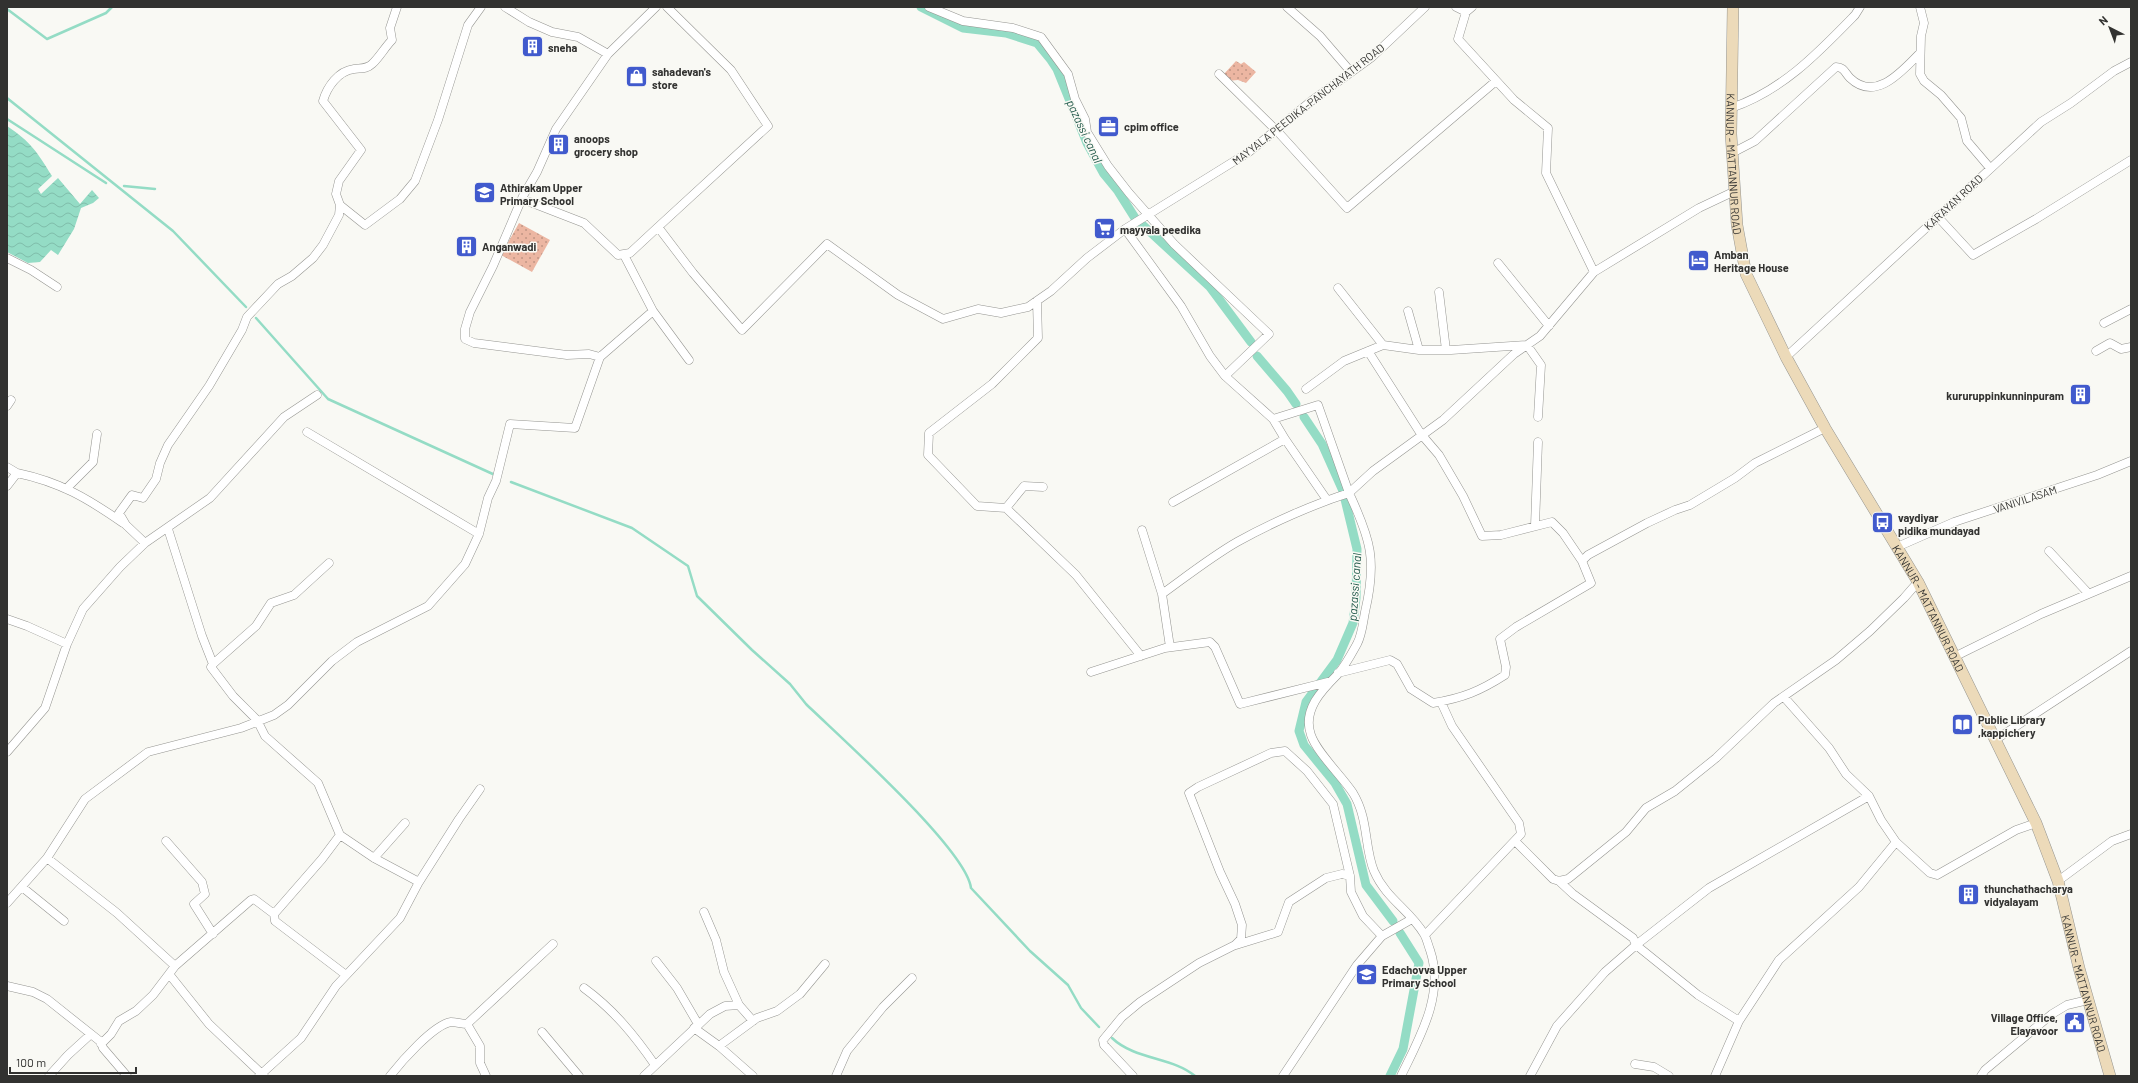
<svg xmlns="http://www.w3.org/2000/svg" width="2138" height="1083" font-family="Barlow,sans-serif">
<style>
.park{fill:url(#park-dots)}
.water{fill:url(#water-waves)}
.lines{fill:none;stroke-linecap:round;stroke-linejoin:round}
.stream{stroke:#94dcc5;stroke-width:2.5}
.canal{stroke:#94dcc5;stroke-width:9}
.minor-casing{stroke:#959591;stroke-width:9}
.secondary-casing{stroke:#959591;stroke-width:12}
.minor{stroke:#fff;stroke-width:8}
.secondary{stroke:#ecdab9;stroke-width:11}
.labels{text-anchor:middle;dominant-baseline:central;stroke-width:3;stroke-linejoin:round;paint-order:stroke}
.poi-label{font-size:11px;font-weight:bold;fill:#323230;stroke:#f9f9f4;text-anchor:start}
.street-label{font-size:11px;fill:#323230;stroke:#f9f9f4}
.water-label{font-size:12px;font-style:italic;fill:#1f5849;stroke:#f9f9f4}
</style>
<defs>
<pattern id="park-dots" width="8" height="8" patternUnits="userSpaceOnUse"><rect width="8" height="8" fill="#ecb6a2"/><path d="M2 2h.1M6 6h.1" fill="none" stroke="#c09584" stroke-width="1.8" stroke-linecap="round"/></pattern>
<pattern id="water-waves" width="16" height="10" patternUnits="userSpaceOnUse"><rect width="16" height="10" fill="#94dcc5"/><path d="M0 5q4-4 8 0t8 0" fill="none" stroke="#80bdaa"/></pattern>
</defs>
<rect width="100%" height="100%" fill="#f9f9f4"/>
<!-- park -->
<path class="park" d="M1236,61L1241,64L1244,62L1256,72L1246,83L1238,80L1227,81L1224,74Z
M519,223L550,240L532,272L501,255Z"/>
<!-- water -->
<path class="water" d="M7,126C31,142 37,152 52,176L38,189L41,194L58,178L80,204L92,190L99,198L93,203L81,208L74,229L58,255L51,250L40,262L28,263L7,252Z"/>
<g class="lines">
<!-- stream -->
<path class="stream" d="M7,9L47,39L106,13L112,7
M7,98L173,231L246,307
M7,119L106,183
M124,186L155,189
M256,318L328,399L495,475
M511,482L632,528L688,566L697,596L752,650L790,684L806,704C840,737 966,849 971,888L1030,951L1068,985L1081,1008L1099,1027
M1112,1038C1135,1060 1173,1057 1195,1076"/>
<!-- canal -->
<path class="canal" d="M921,7L963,28L1006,33L1037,43L1051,60L1057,69L1087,143L1104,174L1118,191L1135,218L1210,287L1251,342
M1257,356L1287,391L1296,404
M1304,417L1322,444L1343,491L1357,549L1356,598L1353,623L1337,660L1306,702L1299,731L1304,745L1335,783L1347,804L1366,885L1393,921
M1390,1076L1403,1049L1419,963L1400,933"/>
<defs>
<path id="minor" d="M505,7L529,22L552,32L578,37L608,54
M929,7L963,21L1013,28L1041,37L1068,74L1075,99L1085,119L1087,132L1108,166L1129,193L1174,244L1269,334L1225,376L1273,419L1318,405L1349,493C1314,504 1269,524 1237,542C1211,557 1187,576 1162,594
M1287,7L1320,36L1351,72
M1456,7L1466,12L1472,7
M1920,7L1924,23L1921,36L1920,74L1924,81L1941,95L1961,118L1967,141L1990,168
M1466,12L1458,39L1514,100L1548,128L1546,173L1594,272
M1219,74L1279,133L1347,208L1496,81
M1731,108C1782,91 1818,53 1855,15L1860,7
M1732,153L1755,141L1836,67C1844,67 1845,73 1850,78C1876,103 1903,70 1920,53
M522,199L584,223L618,255L630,253L658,227L693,273L742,330L827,244L898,295L943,319L978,309L1001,313L1028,307L1051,291L1087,258L1125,229L1249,152L1310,102L1372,57L1425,7
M340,205L365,225L400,199L415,181L438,120L468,25L481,7
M1937,216L1973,255L2036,219L2131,160
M658,227L768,126L731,70L667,7
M1125,229L1181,306L1210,356L1225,376
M624,255L653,311
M7,258L31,270L57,287
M1498,263L1549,326
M1338,288L1383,345
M1439,292L1446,350
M1408,311L1419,350
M2104,323L2131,309
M1368,351L1421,434L1439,455L1463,496L1482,536L1501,535L1552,522L1563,533L1582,561
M2096,351L2110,343L2121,349L2131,347
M600,357L589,354L567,355L474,343L465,339V329L470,312L493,266L523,196L537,172L556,129L608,54L656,7
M600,357L653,311L689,360
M1786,357L2041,122L2071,103L2114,71L2131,62
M1306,389L1344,361L1383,345L1419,350H1451L1527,345L1541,365L1538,417
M7,406L11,400
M307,432L479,534
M1285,439L1327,500
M7,467L17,473L7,486
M17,473C60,482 87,498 123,523
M1043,487L1024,486L1006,508L1076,575L1141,656
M66,489L93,462L97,434
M1173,502L1285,439L1273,419
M1006,508L977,506L928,455L929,433L992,384L1038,338L1037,301
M1535,526L1538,442
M168,529L202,636L213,664L211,667L233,696L257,720L265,736L318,783L340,835L374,858L419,882L400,918L336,986L301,1038L259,1076
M1142,530L1162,594L1170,647
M145,543L210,498L284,417L317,395
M1897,547L1954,522L2097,475L2131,461
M2049,551L2088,593
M7,619L27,626L67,644
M1956,656L2041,614L2131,576
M213,664L256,626L271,603L294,595L329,563
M1091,672L1165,648L1210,642L1215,647L1240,704L1328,682
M1338,673L1390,660L1397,664L1411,689L1433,703C1463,698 1480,691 1505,675L1506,667L1500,639L1516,627L1591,583L1582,561L1588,555L1647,523L1675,510L1690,505L1735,478L1755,463L1825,428
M1784,697L1829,748L1846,774L1869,796L1881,820L1896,842L1930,873L1937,875L2016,830L2036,823
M1995,740L2131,651
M7,752L45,708L67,644L83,609L120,567L145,543L126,525L119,513L132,495L143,498L156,479L160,463L168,445L209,386L242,330L247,317L278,284L292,276L313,258L323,245L339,215L340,205L336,194L339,181L361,150L323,101C327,87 338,71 354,69C361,68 367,69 372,64C379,58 385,47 392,40L390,28L397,7
M166,841L202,882L205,894L194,904L213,934
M1515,841L1553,879L1559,881L1568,879L1626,832L1646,808L1675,791L1716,758L1774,703L1836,660L1870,631L1904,598L1918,582
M47,858L117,913L175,966L169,974L209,1024L264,1076
M374,858L405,823
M2058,881L2112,841L2131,834
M419,882L459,819L480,789
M22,887L64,921
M7,903L47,858L85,799L148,752L241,728L274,715L288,705L332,661L357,642L428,606L465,564L479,534L488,498L496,481L510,424L575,428L600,357
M704,912L716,940L724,972L739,1005
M274,914L275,921L346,975
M1425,935L1521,834L1519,823L1452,726L1441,702
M1236,945L1278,932L1289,902L1326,878L1342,874L1350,876
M656,961L677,988L698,1024
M175,966L251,900L254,899L274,914L322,859L340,835
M7,986L33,992L47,999L101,1042L103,1048L127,1076
M584,988C614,1010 635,1036 655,1065
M1739,1021L1698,995L1636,945L1709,888L1869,796
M467,1024L553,944
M694,1028L719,1046L753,1076
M542,1032L579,1076
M101,1044L111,1034L119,1021L136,1011L153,995L169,974
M719,1046L757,1018L777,1011L800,994L825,964
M1635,1064L1654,1067L1669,1076
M49,1076L68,1055L91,1034
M390,1076C401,1062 433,1025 451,1022C456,1022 462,1024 467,1024L480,1046V1063L486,1076
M644,1076L710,1014L725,1006L739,1005L753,1021
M836,1076L847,1051L883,1007L912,978
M1133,1076L1104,1045L1103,1040L1122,1017L1140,1002L1199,963L1235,945L1241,939L1242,925L1235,904L1220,872L1189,793L1198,787L1271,753L1285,751L1307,771L1333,804L1350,876L1351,892L1363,916L1382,936
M1283,1076L1357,965L1382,936L1412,919
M1401,1076C1420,1037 1445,994 1430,950C1428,945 1427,939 1424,934C1410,910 1386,899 1374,871C1364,847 1369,819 1353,793C1342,776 1317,753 1311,735C1302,710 1322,690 1338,674C1345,666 1352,653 1357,644C1362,635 1363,622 1365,612C1377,561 1371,540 1349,493L1373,471L1443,420L1514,354L1540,336L1594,272L1699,208L1735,191
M1530,1076L1557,1026L1605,972L1636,945L1633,938L1573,894L1559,881
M1715,1076L1739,1021L1779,960L1859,887L1896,842
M1981,1076L1985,1070L2052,1014L2067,1005L2088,1000"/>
<g id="secondary">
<path id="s1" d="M1733,7L1731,134L1737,225L1746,274L1786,357L1825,428L1918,582L2036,823L2058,881L2079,968L2110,1076"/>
</g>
</defs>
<!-- minor casing -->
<use href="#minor" class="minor-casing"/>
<!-- secondary casing -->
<use href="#secondary" class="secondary-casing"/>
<!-- minor -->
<use href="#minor" class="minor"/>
<!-- secondary -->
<use href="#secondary" class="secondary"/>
</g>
<!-- icons -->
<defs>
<symbol id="building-square" viewBox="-11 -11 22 22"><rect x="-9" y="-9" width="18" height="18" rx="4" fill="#415acd" stroke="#f9f9f4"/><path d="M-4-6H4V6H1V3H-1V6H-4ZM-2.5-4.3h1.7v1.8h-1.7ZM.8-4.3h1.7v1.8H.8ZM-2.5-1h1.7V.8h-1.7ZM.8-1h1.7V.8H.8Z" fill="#fff"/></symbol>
<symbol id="shop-square" viewBox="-11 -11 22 22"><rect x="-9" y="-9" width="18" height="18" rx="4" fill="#415acd" stroke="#f9f9f4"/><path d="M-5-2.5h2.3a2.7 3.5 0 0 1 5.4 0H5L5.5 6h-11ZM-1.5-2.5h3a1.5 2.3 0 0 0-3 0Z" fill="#fff"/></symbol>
<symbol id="office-square" viewBox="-11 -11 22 22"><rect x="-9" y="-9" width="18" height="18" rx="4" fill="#415acd" stroke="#f9f9f4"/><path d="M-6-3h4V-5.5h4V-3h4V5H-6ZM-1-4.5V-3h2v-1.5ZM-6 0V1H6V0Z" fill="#fff"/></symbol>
<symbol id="school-square" viewBox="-11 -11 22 22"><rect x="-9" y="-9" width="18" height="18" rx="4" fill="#415acd" stroke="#f9f9f4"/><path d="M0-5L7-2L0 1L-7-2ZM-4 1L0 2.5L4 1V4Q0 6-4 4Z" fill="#fff"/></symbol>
<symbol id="supermarket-square" viewBox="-11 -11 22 22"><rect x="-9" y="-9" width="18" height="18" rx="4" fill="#415acd" stroke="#f9f9f4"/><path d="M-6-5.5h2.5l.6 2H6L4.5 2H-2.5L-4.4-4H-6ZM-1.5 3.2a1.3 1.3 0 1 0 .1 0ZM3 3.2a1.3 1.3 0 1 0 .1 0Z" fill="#fff"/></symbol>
<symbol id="hotel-square" viewBox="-11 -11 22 22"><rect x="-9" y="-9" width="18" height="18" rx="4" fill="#415acd" stroke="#f9f9f4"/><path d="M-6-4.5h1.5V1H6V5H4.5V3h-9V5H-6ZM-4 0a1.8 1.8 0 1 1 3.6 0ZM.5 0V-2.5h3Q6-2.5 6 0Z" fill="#fff"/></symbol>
<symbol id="bus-square" viewBox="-11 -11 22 22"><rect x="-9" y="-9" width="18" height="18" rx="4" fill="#415acd" stroke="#f9f9f4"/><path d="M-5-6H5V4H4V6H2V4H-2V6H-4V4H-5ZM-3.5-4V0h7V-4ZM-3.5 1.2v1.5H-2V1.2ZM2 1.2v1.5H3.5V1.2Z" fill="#fff"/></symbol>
<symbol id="library-square" viewBox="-11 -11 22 22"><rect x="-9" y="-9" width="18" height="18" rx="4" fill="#415acd" stroke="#f9f9f4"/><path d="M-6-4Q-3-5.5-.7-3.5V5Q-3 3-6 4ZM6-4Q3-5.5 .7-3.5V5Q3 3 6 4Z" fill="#fff"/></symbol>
<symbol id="civic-square" viewBox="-11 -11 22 22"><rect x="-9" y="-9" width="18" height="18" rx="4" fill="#415acd" stroke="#f9f9f4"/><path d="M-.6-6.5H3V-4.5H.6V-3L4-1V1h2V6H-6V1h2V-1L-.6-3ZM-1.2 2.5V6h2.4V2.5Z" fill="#fff"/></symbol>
</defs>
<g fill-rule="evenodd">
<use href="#building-square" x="520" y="34" width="25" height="25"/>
<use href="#shop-square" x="624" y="64" width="25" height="25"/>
<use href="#office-square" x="1096" y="114" width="25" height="25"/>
<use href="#building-square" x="546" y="132" width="25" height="25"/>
<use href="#school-square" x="472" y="180" width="25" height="25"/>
<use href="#supermarket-square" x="1092" y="216" width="25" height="25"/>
<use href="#building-square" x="454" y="234" width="25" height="25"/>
<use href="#hotel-square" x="1686" y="248" width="25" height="25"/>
<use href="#building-square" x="2068" y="382" width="25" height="25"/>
<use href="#bus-square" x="1870" y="510" width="25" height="25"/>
<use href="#library-square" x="1950" y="712" width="25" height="25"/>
<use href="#building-square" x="1956" y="882" width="25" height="25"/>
<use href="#school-square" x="1354" y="962" width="25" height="25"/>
<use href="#civic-square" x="2062" y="1010" width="25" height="25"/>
</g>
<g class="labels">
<!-- poi labels -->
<g class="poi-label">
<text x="548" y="47">sneha</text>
<text x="652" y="71">sahadevan's<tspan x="652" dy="13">store</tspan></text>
<text x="1124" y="126">cpim office</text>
<text x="574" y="138">anoops<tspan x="574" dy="13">grocery shop</tspan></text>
<text x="500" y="187">Athirakam Upper<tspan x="500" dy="13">Primary School</tspan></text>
<text x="1120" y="229">mayyala peedika</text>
<text x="482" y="246">Anganwadi</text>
<text x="1714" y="254">Amban<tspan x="1714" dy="13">Heritage House</tspan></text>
<text x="2064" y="395" text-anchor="end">kururuppinkunninpuram</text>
<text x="1898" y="517">vaydiyar<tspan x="1898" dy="13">pidika mundayad</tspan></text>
<text x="1978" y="719">Public Library<tspan x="1978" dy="13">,kappichery</tspan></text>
<text x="1984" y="888">thunchathacharya<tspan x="1984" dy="13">vidyalayam</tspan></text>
<text x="1382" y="969">Edachovva Upper<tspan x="1382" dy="13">Primary School</tspan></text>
<text x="2058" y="1017" text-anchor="end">Village Office,<tspan x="2058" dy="13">Elayavoor</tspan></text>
</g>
<!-- street labels -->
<g class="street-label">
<text transform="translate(1308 104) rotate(-38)">MAYYALA PEEDIKA-PANCHAYATH ROAD</text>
<text stroke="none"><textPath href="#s1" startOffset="157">KANNUR - MATTANNUR ROAD</textPath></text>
<text transform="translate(1953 202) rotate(-43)">KARAYAN ROAD</text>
<text transform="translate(2025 499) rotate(-18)">VANIVILASAM</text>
<text stroke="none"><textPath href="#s1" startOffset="649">KANNUR - MATTANNUR ROAD</textPath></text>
<text stroke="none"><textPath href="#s1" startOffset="1057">KANNUR - MATTANNUR ROAD</textPath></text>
</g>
<!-- water labels -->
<g class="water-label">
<text transform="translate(1085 131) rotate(65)">pazassi canal</text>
<text transform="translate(1354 587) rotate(-86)">pazassi canal</text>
</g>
</g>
<!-- border -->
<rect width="2138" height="1083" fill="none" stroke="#323230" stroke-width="16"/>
<!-- north arrow -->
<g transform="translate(2110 28) rotate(318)" stroke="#f9f9f4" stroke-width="3" paint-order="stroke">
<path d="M0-3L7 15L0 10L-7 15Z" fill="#323230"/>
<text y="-6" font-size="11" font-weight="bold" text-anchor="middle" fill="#323230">N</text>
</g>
<!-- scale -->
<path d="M10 1067v6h126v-6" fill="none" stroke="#323230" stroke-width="2"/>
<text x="16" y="1067" font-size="12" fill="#323230" stroke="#f9f9f4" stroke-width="3" paint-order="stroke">100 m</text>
</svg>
